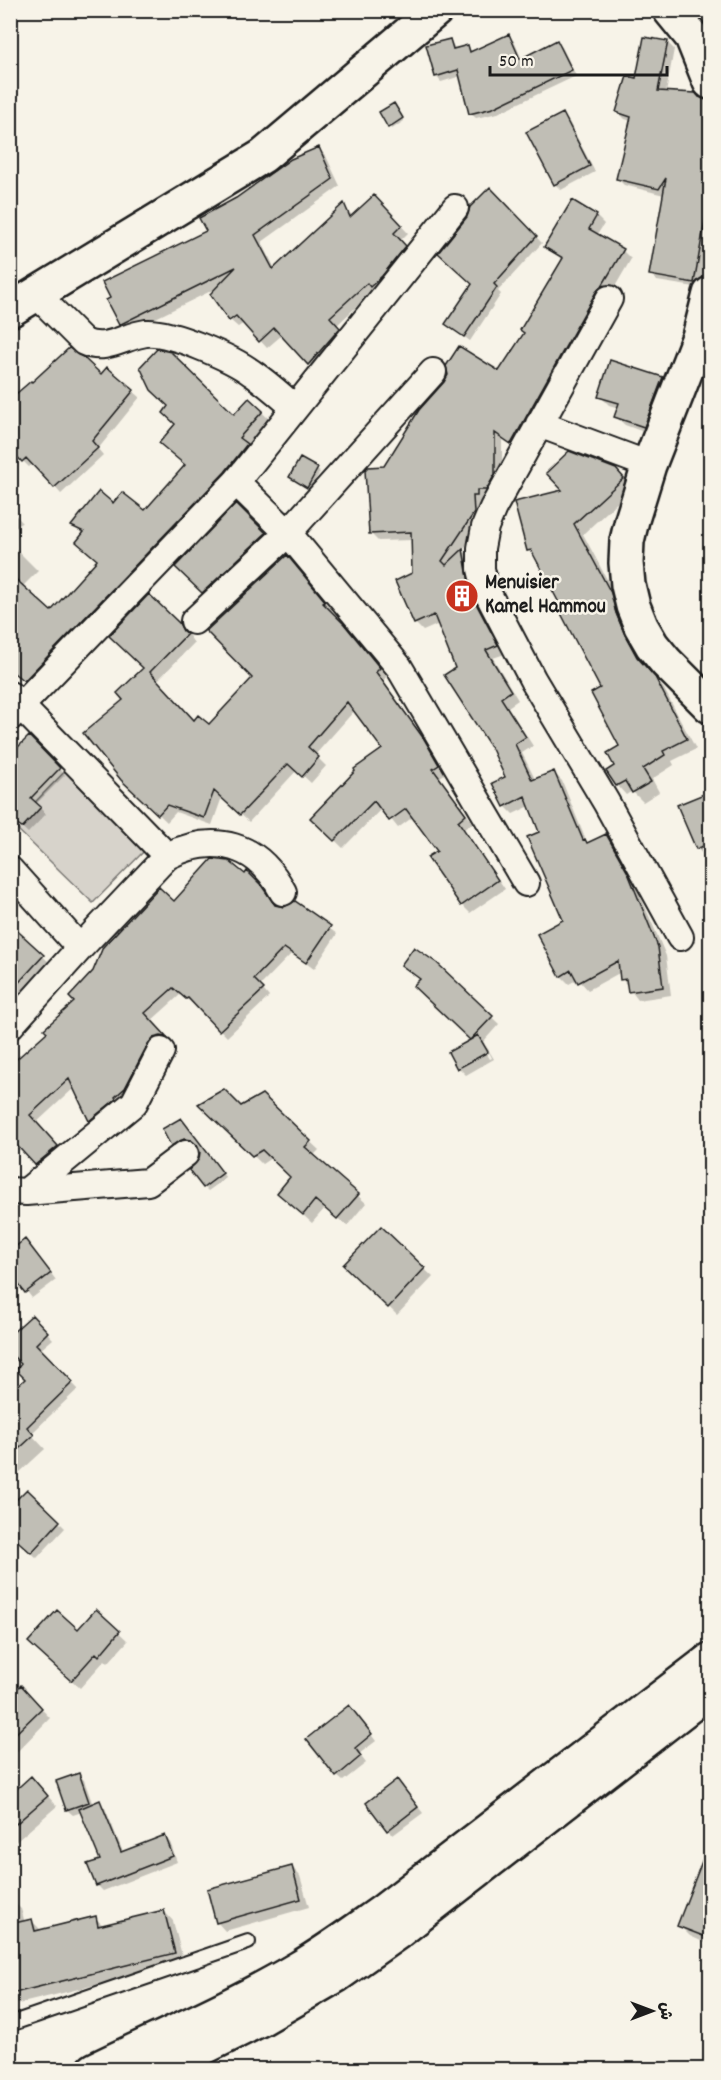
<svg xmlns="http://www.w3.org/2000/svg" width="721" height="2080" font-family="Dekko,'Playpen Sans Arabic',sans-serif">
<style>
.green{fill:#d7d3cb;stroke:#7a7874;stroke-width:1.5}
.shadow{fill:#0003}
.building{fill:#c0beb5;stroke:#1c1c1c;stroke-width:1.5}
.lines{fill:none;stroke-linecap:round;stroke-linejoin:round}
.service-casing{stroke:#1c1c1c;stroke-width:18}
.minor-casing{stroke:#1c1c1c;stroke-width:30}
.tertiary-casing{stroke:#1c1c1c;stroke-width:38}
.secondary-casing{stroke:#1c1c1c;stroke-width:38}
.service{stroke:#f7f3e8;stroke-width:14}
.minor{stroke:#f7f3e8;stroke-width:26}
.tertiary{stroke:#f7f3e8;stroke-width:33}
.secondary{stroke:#f7f3e8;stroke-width:33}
.labels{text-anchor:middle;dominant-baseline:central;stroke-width:5;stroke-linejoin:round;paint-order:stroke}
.poi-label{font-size:21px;font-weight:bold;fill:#1c1c1c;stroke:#f7f3e8;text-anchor:start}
</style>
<rect width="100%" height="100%" fill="#f7f3e8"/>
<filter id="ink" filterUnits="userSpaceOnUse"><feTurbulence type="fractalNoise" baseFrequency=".0167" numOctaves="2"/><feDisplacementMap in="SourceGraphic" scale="12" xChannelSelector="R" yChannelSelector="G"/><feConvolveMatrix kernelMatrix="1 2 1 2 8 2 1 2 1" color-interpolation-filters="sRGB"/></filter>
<g filter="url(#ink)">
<!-- green -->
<path class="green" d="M71,765L152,843L93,903L13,825Z"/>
<!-- shadow -->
<path class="shadow" d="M508,36L514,41L522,60L557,42L562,47L576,76L498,113L476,118L470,113L461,76L441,82L436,76L450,40L456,50L467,47L473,52Z
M667,42L674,49L666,93L710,102V231L701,288L657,281L651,274L664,195L624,185L617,178L631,121L625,119L618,112L637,80Z
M396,107L404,121L392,129L389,127Z
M562,115L568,120L595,172L561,190L555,184Z
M319,149L326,156L340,186L262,242L275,269L344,205L353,217L381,204L408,233L400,241L412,254L336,326L346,336L316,371L282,335L267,348L244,323L238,327L230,320L219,287L127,332L120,324L237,200Z
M490,189L542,243L498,291L501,294L470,341L447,324L474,284Z
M596,216L604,224L597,235L623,251L631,259L520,451L502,439V482L494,497H484V503H481V522L463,550L471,559L505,654L493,658L518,700L508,707L533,746L522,753L536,781L554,773L562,781L587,843L606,836L614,844L635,883L666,956L671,995L638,1000L622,979L621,972L588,990L578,979L569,984L561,976L565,920L541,833L530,806L513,814L505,806L507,777L457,669L439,624L423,631L415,623L413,540L378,541L370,533L385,468L500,373L525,333L563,260L546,247Z
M101,377L133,391L140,397L98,449L103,455L61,494L34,463L29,467L23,461L32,384Z
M662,379L671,387L652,435L625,425L616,417L619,408L609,405L600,396Z
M249,400L269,419L246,445L253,453L32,687L10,668V543L38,571L22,587L51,613L99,560L84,535L73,526L113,505L145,512Z
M300,460L320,472L310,489L293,479Z
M615,470L633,488L583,534L620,604L634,646L647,668L664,689L696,749L672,761L674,765L652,779L659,792L643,802L632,791L626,795L617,785V767L621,746L602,689L538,560L528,550L564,490Z
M236,505L271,539L208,598L177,567Z
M10,509L22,522L10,533Z
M294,565L332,610L330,612L352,634L387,676L383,681L432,749L446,773L440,777L473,823L464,829L505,889L470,913L462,905L429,858L439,851L413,817L398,828L382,808L343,848L312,818L384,749L355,710L315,755L326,766L311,783L297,770L249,822L222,797L212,825L176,812L167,822L122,779L125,700L145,668L149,597L187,633L194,643L157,681L194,722L209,727L254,678Z
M29,738L65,775L36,804L46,814L28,833L10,816Z
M710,793V855L705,857L697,848Z
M247,873L267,894L277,907L284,908L295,903L337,934L314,969L292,953L260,986L269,997L227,1037L195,1004L194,1005L181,994L151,1021L171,1043L169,1042L132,1094L97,1127L90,1120L75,1087L36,1123L64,1154L43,1171L10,1136L49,1032L174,903Z
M10,925L53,966L10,1025Z
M436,964L499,1024L483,1042L485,1044H481L490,1059L492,1058L485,1044L494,1059L466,1075L459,1068L472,1041L415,986L421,980L403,965Z
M262,1096L319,1150L313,1156L366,1203L347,1226L325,1208L312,1223L287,1201L292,1177L271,1158L262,1164L200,1104L241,1108Z
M185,1125L226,1178L208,1191L204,1187L201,1151L197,1144L189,1143L176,1149L172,1145Z
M381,1228L433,1277L397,1315L345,1265Z
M31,1247L56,1280L32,1298L10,1270Z
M32,1317L53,1339L40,1350L78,1389L31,1434L45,1449L20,1472L10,1462V1395L27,1379Z
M27,1491L65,1528L37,1558L10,1533Z
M96,1611L128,1641L108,1663L105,1660L80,1688L39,1650L78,1631Z
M21,1687L50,1718L10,1759V1697Z
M354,1712L376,1741L359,1754L366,1763L343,1781L337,1776Z
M79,1775L84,1780L93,1805L99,1802L105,1808L123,1852L164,1836L170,1842L177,1862L103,1891L97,1885L102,1861L82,1812L73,1815L67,1810Z
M397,1781L423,1813L393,1835L388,1830Z
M40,1788L57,1806L10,1847V1797Z
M710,1844V1945L690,1936L679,1925Z
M292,1867L300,1876L309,1907L225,1931L217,1922Z
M10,1892L15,1903L21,1909L25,1923L32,1921L42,1931L95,1918L104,1926L164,1911L173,1921L184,1963L10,2006Z"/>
<!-- building -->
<path class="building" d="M509,34L520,59L557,40L572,70L493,108L469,114L458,70L435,77L426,45L450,39L453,49L468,45L470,52Z
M644,37L668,41L658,91L696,93L699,97L711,100V187L694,283L649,275L666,178L659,189L616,179L631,117L616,112L627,76L636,78Z
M394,103L403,118L388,128L379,112Z
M563,113L590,166L554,185L526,132Z
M319,147L333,179L255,235L273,269L344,203L350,217L374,195L402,225L394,233L406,246L382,276L370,287L367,283L330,317L340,328L308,365L274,328L259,342L236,316L229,321L210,294L236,267L119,325L106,300L110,298L102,282L206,231L199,218L236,198L291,159Z
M490,187L537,236L494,284L497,287L464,337L445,324L472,284L438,253L467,217L470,207Z
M572,200L597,215L589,229L624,249L602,286L596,292L511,444L495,433V474L486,490H477V496H473L474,513L442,561L446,565L463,549L471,594L498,645L486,650L511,691L501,698L526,737L515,744L532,780L554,771L583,840L585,839L587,843L606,834L628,873L658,947L663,987L628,992L626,979L620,980L618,961L578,983L571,970L560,977L537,934L563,920L527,837L539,832L525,796L504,807L492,783L505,777L492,749L444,675L455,668L434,615L414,624L395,581L412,573L411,532L369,534L365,470L368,467L384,466L419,410L444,382L448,375L446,366L459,346L499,371L524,333L520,330L563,258L544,247Z
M69,348L84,358L101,374L107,367L134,390L92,441L98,448L54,488L26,458L22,462L10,449V399L31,381L32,382Z
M157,349L171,352L234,414L249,398L263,411L239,438L247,444L225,472L24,681L10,670V574L51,611L97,560L76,542L84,532L71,526L99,491L113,503L122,492L145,510L185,465L159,443L175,424L163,413L168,406L151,390L140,367Z
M610,360L663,377L644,427L614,417L619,403L598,397Z
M569,451L616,469L624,478L574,524L611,593L616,613L625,635L637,657L655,677L687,739L663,751L665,755L643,769L651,782L632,793L625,781L616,786L606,771L614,766L607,753L619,746L591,693L600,688L555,602L558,601L531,550L527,551L514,502L562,490L546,473Z
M300,458L318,468L307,488L289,477Z
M236,503L266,533L202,593L175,567Z
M287,555L325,601L323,603L344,624L380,668L376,672L424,739L439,765L433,769L466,814L458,821L498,880L461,906L427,857L437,851L406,809L389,821L374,801L334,841L310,818L355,771L354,769L382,749L347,702L308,747L319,757L302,777L288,764L240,815L214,791L204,818L167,805L158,815L121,780L83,733L123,700L117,693L143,668L109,636L149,594L179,623L183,631L187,634L150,672L194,720L198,715L209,724L252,678L206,631Z
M29,736L60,768L31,798L41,807L22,828L10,820V755Z
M711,791V843L696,849L677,805Z
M212,859L229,861L245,874L247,871L261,885L275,905L284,907L295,901L331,926L306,963L284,948L254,979L264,989L219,1031L188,998L186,999L173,988L145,1013L167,1037L161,1036L153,1038L148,1044L125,1088L115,1097L116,1099L89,1121L69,1079L30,1115L58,1146L35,1165L10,1138V1065L47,1032L44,1029L74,1002L69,997L93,971L103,947L159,887L174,901Z
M10,924L44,955L10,992Z
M414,947L437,963L493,1016L470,1040L478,1035L488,1052L457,1069L448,1052L470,1040L413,986L420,979L401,965Z
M224,1089L241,1106L262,1094L311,1141L305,1147L359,1194L337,1219L315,1200L303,1215L277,1193L290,1177L262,1150L252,1156L198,1104Z
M181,1118L223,1173L203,1188L189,1170L199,1159L200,1152L197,1145L191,1140L184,1139L171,1146L162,1129Z
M381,1226L425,1268L388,1308L343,1265Z
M25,1239L51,1273L25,1293L10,1273V1251Z
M32,1315L48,1332L36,1344L73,1382L27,1427L34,1435L10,1457V1393L25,1379L16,1370L21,1364L10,1353V1335Z
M27,1489L60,1521L31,1553L10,1534V1506Z
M96,1609L120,1631L99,1656L96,1653L71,1681L28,1642L57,1610L78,1629Z
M21,1685L42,1708L10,1739V1695Z
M349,1705L372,1734L355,1748L361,1756L336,1777L306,1739Z
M79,1773L89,1802L66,1810L56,1781Z
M31,1776L48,1796L10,1829V1795Z
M397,1779L418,1807L387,1831L366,1803Z
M100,1800L121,1852L165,1835L173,1856L96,1886L87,1864L100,1860L79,1809Z
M709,1843H711V1939L677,1926Z
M292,1866L301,1899L216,1923L207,1889Z
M164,1910L175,1953L10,1994V1924L32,1919L35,1931L96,1916L98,1926Z"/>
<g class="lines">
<defs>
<path id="service" d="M10,2024L248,1942"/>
<path id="minor" d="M37,295L84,342C106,352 124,336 146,333C170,331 232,358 252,373C267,383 281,396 295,408
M609,299L493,508L485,527L481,548V569L486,590L533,680L606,802L680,937
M539,424L649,465
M236,482L288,533L399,667L526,883
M194,621L288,533L433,372
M10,695L167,856
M10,717L236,482L455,208
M10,870L80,948
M10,1026L80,948L167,856C215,832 258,844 283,892
M10,1191L26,1192L134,1103L161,1051
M26,1192L148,1182L185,1154"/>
<path id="tertiary" d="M670,10L692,37L710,82
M710,294L699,337L649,465L632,520L627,541L626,563L628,585L633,606L641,626L652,645L666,662L710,706
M10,310L263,156L436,10"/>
<path id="secondary" d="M94,2070C162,2037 233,2007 299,1968C328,1951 355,1931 382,1912L710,1660
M158,2070L261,2019L337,1975L398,1932L710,1690"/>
</defs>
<!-- service casing -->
<use href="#service" class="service-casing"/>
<!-- minor casing -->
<use href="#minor" class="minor-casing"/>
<!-- tertiary casing -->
<use href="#tertiary" class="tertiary-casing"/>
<!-- secondary casing -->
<use href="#secondary" class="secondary-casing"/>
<!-- service -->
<use href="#service" class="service"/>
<!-- minor -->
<use href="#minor" class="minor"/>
<!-- tertiary -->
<use href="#tertiary" class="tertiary"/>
<!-- secondary -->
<use href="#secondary" class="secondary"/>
</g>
</g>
<!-- icons -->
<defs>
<symbol id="building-disc" viewBox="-11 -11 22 22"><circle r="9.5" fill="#c8321e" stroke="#f7f3e8"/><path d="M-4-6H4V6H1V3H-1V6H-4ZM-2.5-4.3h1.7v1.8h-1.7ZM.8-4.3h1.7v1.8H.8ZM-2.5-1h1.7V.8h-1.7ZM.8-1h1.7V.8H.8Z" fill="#fff"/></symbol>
</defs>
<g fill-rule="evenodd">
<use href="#building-disc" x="443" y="577" width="38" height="38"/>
</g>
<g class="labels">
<!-- poi labels -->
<g class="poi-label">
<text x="485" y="584">Menuisier<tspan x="485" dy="24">Kamel Hammou</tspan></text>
</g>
</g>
<!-- margin -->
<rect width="721" height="2080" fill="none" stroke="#f7f3e8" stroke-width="36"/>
<rect x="18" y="18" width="685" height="2044" fill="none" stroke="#1c1c1c" stroke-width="2" filter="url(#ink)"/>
<!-- north arrow -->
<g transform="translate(652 2011) rotate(90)" stroke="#f7f3e8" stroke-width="4.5" paint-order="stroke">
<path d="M0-4.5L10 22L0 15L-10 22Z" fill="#1c1c1c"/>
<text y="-9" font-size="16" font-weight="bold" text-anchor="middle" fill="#1c1c1c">ش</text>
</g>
<!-- scale -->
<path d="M490 66v9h177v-9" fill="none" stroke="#1c1c1c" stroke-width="3"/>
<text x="499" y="66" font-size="18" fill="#1c1c1c" stroke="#f7f3e8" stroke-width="4.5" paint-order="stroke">50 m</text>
</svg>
